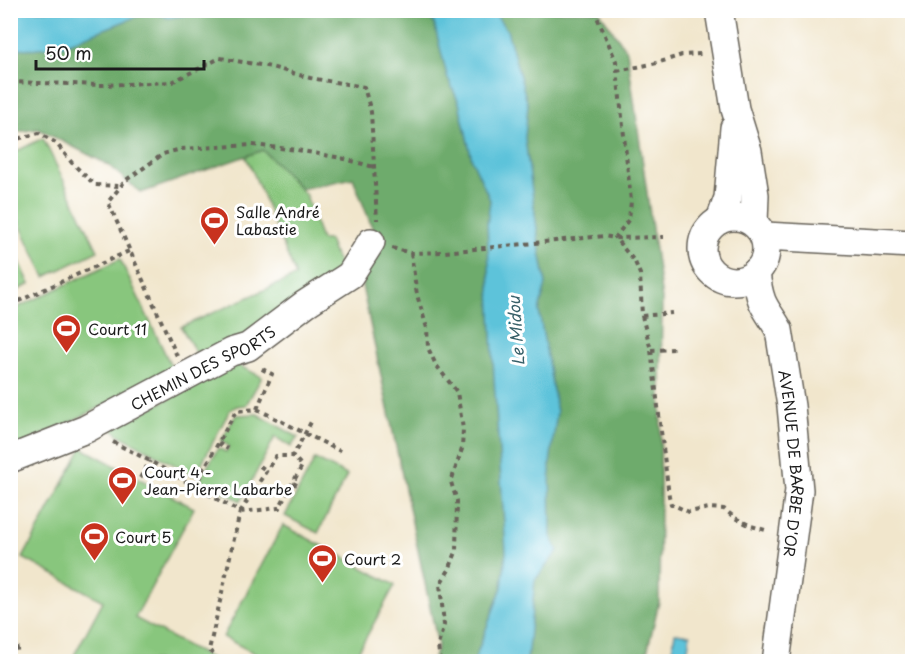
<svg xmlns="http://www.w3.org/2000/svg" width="923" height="672" font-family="'Playpen Sans',sans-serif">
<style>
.green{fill:#88c67d;stroke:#52714c;stroke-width:1.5}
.forest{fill:#6eab6c;stroke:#456444;stroke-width:1.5}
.water{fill:#5dc3da;stroke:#3c707b;stroke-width:1.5}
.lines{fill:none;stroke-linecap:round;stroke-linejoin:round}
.street-casing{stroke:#67635a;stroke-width:30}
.path{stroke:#67635a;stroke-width:4;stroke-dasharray:4.5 4.5;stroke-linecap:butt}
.street{stroke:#fff;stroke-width:27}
.labels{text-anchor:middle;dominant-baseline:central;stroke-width:6;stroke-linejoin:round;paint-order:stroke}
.poi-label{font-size:15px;fill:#1c1c1c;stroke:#fff;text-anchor:start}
.street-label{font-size:15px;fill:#1c1c1c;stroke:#fff}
.water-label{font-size:16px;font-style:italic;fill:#365f68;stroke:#fff}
</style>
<rect width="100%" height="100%" fill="#fff"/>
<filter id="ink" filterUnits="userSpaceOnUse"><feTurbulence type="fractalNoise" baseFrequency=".0167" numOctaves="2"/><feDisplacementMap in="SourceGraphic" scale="12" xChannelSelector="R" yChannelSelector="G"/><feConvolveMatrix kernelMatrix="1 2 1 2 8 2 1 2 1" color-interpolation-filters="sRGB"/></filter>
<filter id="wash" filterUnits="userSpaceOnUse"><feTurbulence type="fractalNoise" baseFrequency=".008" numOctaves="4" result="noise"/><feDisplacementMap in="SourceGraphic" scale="24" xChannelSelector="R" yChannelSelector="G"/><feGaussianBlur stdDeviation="1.35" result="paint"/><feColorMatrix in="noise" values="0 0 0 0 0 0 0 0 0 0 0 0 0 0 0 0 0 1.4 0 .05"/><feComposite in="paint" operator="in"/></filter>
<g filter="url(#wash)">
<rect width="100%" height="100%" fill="#f1e6cc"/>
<!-- green -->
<path class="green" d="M43,138L98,251L45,277L11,206V154Z
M263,150L306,195L321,240H329L335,256L343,271L241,340L199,358L181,327L296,276L250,165L245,156Z
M11,243L30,284L11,294H10Z
M120,259L174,372L14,449L10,441V311Z
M236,364L262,377L246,405L237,406L230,410L195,476L119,435L112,428Z
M257,414L298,437L291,447L275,437L241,501L200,480L218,448L226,452L229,446L221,441L236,415Z
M82,448L194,508L135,618L214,660L213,661H71L103,601L23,558Z
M315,459L347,475L318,533L285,516Z
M283,525L395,585L353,661H269L223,637Z"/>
<!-- forest -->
<path class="forest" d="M10,11H599L627,51L662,299L659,602L645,661H433L438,645L362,286L373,230L353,178L301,189L263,150L141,193L107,164L38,129L11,133Z"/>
<!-- water -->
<path class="water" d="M10,11L11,10L213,11L168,18L151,11L61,46L29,49L11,48Z
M424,11H493L507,30L528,105L525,138L540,251L546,284L539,311L557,412L550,464L551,536L558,551L535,580L527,661H474L502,587L506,552L494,380L487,224L490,200L472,160L459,103L447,76L434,23Z
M675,633L690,635L686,661H670Z"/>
</g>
<g filter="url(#ink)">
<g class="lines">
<defs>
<g id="street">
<path d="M719,10L735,109L748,151L755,195L754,223"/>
<circle cx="734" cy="249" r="32"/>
<path d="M720,220L728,198L734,128"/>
<path d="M765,236L912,244"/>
<path id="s1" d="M756,272C757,281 758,291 762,301C766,311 774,320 779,330L791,406L799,490L776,662"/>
<path id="s2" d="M10,459L86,429L231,352L248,347L305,304L350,275L371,242"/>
</g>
</defs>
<!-- street casing -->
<use href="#street" class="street-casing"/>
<!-- path -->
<path class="path" d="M594,10L616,61L631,201L629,219L615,238L635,262L640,274L642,316L651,350L669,496L671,504L689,512L709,508L724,509L735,518L751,526L769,531
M617,71L657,63L682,55L701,54
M10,82L102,85L172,82L220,58L271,67L310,78L364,87L371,112L377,220
M10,141L39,133L56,143L72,163L95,185L121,186
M392,248L411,253L445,252L604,236L615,238L664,237
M411,253L417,295L427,328L428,348L436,365L457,392L463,429L462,449L451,482L457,501L456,552L449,570L440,584L444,625L438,645L440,662
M10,305L129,251
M642,316L672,313
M651,350L676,349
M177,356L108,202L126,180L145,167L163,154L181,149L252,145L297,150L341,158L374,167
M257,409L272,374L260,368
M113,442L150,461L240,512L209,650L221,662
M218,443L228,449
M260,466L267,471
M140,478L150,461
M293,483L301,487
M194,487L236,411L257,409L340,451
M240,512L276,456H293L311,422
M240,512L279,508L302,466L293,456
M10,620L17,649L18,662"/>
<!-- street -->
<use href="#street" class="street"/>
</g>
</g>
<!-- icons -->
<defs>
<symbol id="stadium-pin" viewBox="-11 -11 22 30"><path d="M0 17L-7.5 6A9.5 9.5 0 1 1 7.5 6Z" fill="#c8321e" stroke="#fff"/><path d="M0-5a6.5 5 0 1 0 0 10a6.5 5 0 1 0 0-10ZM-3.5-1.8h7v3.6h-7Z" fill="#fff"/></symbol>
</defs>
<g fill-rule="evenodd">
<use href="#stadium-pin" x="198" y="204" width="33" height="45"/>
<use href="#stadium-pin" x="50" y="312" width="33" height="45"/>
<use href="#stadium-pin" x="106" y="464" width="33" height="45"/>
<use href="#stadium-pin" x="78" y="520" width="33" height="45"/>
<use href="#stadium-pin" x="306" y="542" width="33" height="45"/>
</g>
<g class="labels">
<!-- poi labels -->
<g class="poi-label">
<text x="236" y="211">Salle André<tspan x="236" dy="17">Labastie</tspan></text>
<text x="88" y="328">Court 11</text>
<text x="144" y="471">Court 4 -<tspan x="144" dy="17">Jean-Pierre Labarbe</tspan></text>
<text x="115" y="536">Court 5</text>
<text x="344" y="558">Court 2</text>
</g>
<!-- street labels -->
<g class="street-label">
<text stroke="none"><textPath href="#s2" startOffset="214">CHEMIN DES SPORTS</textPath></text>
<text stroke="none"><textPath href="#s1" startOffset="198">AVENUE DE BARBE D'OR</textPath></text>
</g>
<!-- water labels -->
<g class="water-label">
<text transform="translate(515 331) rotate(-94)">Le Midou</text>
</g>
</g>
<!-- margin -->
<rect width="923" height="672" fill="none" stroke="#fff" stroke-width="36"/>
<!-- scale -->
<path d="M36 60v9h168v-9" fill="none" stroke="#1c1c1c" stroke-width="3"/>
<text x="45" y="60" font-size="18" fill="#1c1c1c" stroke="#ffffff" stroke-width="4.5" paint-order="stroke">50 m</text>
</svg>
